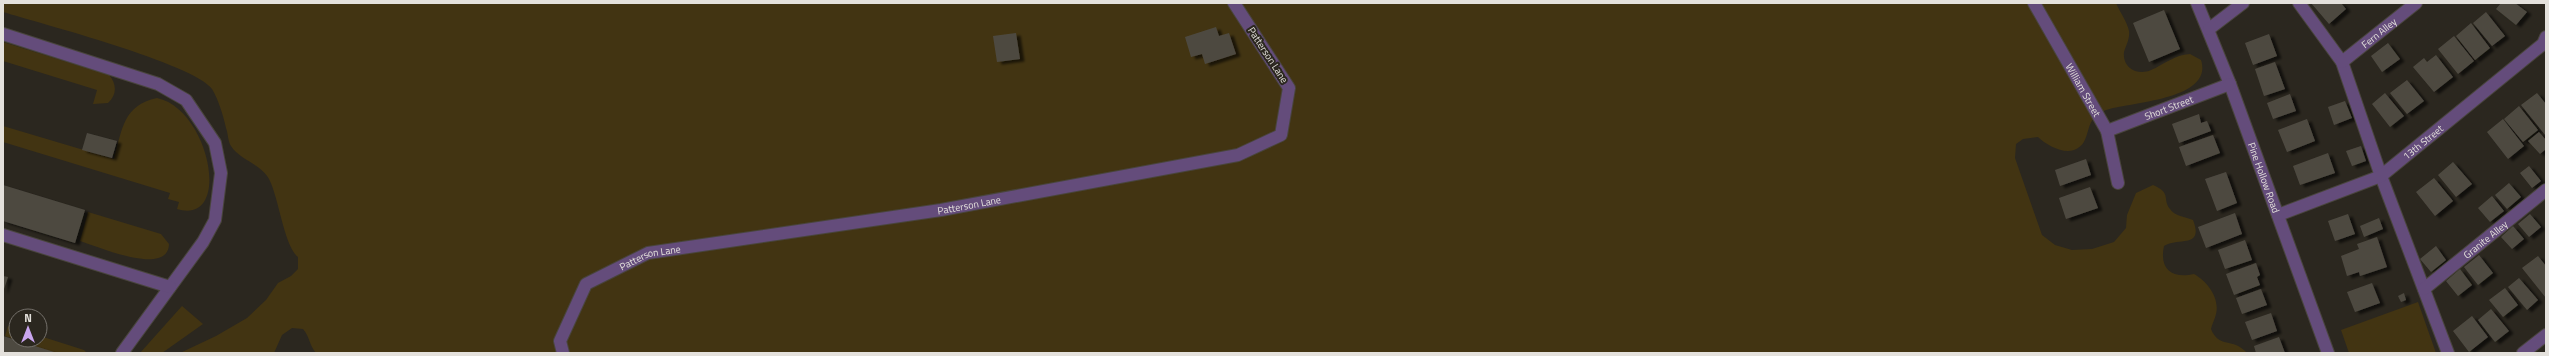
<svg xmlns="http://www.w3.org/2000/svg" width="2549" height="356" font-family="'Titillium Web',sans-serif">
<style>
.green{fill:#423412}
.building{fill:#4e4a41;filter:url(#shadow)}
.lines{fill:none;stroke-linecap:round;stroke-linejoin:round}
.minor-casing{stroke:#49453d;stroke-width:14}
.minor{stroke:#644c7b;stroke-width:12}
.labels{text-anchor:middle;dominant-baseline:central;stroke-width:4;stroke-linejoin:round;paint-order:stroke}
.street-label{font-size:10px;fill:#e4e1dc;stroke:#2b271f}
</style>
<defs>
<filter id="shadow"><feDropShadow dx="4.5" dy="2.5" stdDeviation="1" flood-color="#0009"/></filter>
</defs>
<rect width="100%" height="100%" fill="#2b271f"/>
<!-- green -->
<path class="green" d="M3,3H2116C2120,12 2127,22 2129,31C2130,39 2126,45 2124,52C2122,68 2138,76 2151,70C2165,64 2174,55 2190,54L2201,60C2214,100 2129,102 2106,110C2081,118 2094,143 2074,150C2063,154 2046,145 2038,137L2023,139L2016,144L2015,158L2042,235L2055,245L2072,250L2092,249L2114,242L2126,228L2127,215L2136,193L2153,185C2172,193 2162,199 2170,209C2174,216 2186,217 2193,220C2204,249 2179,237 2164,246C2159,269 2172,279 2194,274C2207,281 2220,298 2216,314C2215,319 2212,324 2211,329C2219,349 2233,337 2247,353H316C309,345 310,337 303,329L292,328L282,335L274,353H180L216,336L247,318L266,300L278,283L291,276L298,269V257C284,246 279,198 269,179C261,164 240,160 231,146C228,142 228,133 226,128C223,115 219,101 212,89C195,64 39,23 3,12Z
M3,42L109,75C117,84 117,95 108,103L93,104L97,90L3,61Z
M157,98C210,109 233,226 177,209L179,202L168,199L170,193L3,142V126L114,159C122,130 123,105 157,98Z
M88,212L161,234L169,244C168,277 99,247 80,241Z
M2418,302L2436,353H2349L2341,330Z
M182,306L203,324L162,353H140Z
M8,326L16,329V340L5,336Z
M40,336L84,350L87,353H53L17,340H40Z"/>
<!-- building -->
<path class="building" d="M2311,3H2341L2346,9L2329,24Z
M2501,3H2515L2527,12L2516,25L2496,9Z
M2164,10L2180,49L2149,62L2133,23Z
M2486,12L2505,36L2492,46L2473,23Z
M2471,23L2490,48L2475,60L2456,36Z
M1216,27L1219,36L1229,33L1236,54L1205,64L1202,54L1191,57L1185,37Z
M1016,33L1020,59L997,62L993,36Z
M2269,34L2277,56L2253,65L2245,43Z
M2454,36L2474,61L2458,74L2438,49Z
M2388,43L2400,59L2382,72L2371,56Z
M2436,55L2453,77L2434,92L2413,67L2424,58L2427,62Z
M2275,62L2285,89L2264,96L2255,69Z
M2407,80L2424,101L2407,114L2390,93Z
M2385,93L2404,116L2390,127L2372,104Z
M2537,93L2546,104V136L2521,105Z
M2290,94L2296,111L2273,119L2267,103Z
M2345,101L2352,118L2334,125L2328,107Z
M2519,106L2538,130L2523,142L2504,119Z
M2199,114L2201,123L2207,121L2211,131L2179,143L2172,124Z
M2307,119L2315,141L2287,152L2278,130Z
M2503,119L2524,146L2508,159L2487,132Z
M2539,132L2546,140V149L2540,154L2528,141Z
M87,133L117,141L112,158L82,150Z
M2213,135L2220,153L2186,166L2179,147Z
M2361,146L2366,161L2352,166L2346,151Z
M2328,153L2335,173L2300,185L2293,166Z
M2086,159L2091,175L2060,186L2055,170Z
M2453,162L2472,184L2456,197L2438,175Z
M2529,166L2541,181L2532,188L2520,173Z
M2226,172L2237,203L2217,211L2205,179Z
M2434,178L2453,201L2435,216L2416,192Z
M2509,183L2521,197L2507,209L2495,195Z
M3,185L85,210L75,243L3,221Z
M2090,187L2098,208L2066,219L2059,198Z
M2492,196L2504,211L2490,222L2478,208Z
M2235,213L2242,234L2206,248L2198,227Z
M2348,214L2355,234L2335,241L2328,221Z
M2530,214L2541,227L2529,237L2518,224Z
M2379,218L2383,229L2364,237L2360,226Z
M2513,226L2524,239L2512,249L2501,237Z
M2377,237L2387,267L2360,276L2359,272L2347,276L2341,256L2359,249L2357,244Z
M2245,240L2252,260L2225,269L2218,250Z
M2436,246L2446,260L2431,272L2420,259Z
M2479,255L2493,273L2478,285L2464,267Z
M2538,256L2546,266V298L2522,268Z
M2256,263L2260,275L2257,277L2260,285L2234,295L2226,274Z
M2460,269L2472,285L2458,296L2446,281Z
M3,276L8,277L3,292Z
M2519,278L2538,300L2527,310L2508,287Z
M2372,283L2380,303L2355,312L2347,292Z
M2505,288L2518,305L2503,317L2489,300Z
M2261,289L2267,305L2242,314L2236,298Z
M2404,293L2406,300L2401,302L2398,296Z
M2491,309L2509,331L2495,342L2478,320Z
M2271,313L2277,331L2252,340L2245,322Z
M2472,316L2488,337L2469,352L2453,331Z
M3,336L54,352L53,353H3Z
M2279,337L2285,353H2256L2254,346Z"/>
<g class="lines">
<defs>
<g id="minor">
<path id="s1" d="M2034,3L2107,131L2118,183"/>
<path id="s2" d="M2197,3L2230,84L2328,353"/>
<path d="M2299,3L2342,62L2381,176L2448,353"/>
<path d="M2209,29L2243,3"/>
<path d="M3,34L158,84L186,100L215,143L221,173L215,220L203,242L122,353"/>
<path id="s3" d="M2342,62L2416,3"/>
<path id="s4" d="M2107,131L2230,84"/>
<path id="s5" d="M2278,215L2381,176L2543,44L2546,37"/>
<path d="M3,235L170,287"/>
<path id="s6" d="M2424,289L2546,190"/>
<path id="s7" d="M563,353L560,341L586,284L648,253L941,210L1238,155L1281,135L1289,88L1234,3"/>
<path d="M2523,353L2546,335"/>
</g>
</defs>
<!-- minor casing -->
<use href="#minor" class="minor-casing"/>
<!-- minor -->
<use href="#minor" class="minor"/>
</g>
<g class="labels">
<!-- street labels -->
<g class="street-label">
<text stroke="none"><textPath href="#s3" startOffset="47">Fern Alley</textPath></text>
<text transform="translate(1268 55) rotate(57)">Patterson Lane</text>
<text stroke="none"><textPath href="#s1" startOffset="100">William Street</textPath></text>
<text stroke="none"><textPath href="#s4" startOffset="66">Short Street</textPath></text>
<text stroke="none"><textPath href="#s5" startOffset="164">13th Street</textPath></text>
<text stroke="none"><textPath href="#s2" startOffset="187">Pine Hollow Road</textPath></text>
<text stroke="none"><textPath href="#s7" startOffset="469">Patterson Lane</textPath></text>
<text stroke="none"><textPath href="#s6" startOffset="79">Granite Alley</textPath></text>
<text stroke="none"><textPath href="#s7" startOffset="145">Patterson Lane</textPath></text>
</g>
</g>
<!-- border -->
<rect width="2549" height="356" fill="none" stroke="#e4e1dc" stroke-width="8"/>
<!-- north arrow -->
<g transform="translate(28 328)"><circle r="19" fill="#2b271f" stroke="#75716b"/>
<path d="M0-3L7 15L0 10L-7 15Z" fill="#c9a5ee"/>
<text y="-6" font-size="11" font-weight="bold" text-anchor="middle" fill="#e4e1dc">N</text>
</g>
</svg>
